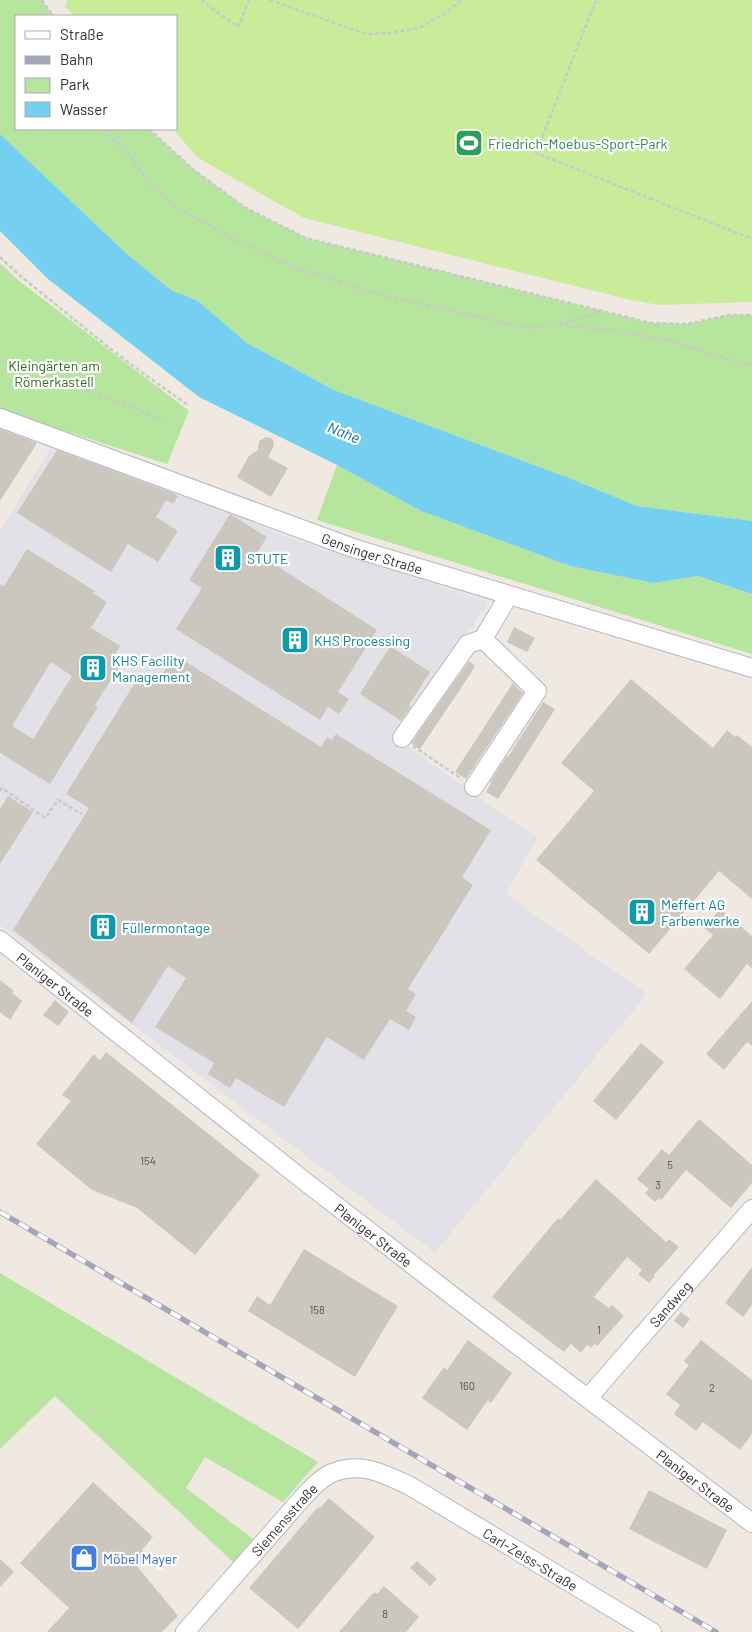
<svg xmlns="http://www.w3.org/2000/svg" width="752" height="1632" font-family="Barlow,sans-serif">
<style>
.industrial{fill:#e3e1e8}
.green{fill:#b6e59e}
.pitch{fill:#c9ec9a}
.water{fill:#75cff0}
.building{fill:#cbc7bf;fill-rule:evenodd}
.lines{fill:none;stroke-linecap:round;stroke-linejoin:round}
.minor-casing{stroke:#b4b7c1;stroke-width:20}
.path{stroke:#c9c9c9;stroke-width:2.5;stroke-dasharray:4 2.5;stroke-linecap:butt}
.minor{stroke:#fff;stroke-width:18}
.rail-casing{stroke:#a3a6b8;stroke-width:5.5}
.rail{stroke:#fff;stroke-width:4;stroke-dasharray:11;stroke-linecap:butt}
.labels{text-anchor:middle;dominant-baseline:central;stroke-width:4.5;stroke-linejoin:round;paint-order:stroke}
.number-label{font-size:11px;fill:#555452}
.leisure-label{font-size:14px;fill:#27864d;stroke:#fff;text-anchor:start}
.park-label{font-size:14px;fill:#2c6e1b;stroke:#fff}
.street-label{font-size:14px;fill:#2e2e2e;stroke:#fff}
.culture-label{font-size:14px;fill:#0d838f;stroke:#fff;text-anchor:start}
.shop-label{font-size:14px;fill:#366cbe;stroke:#fff;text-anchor:start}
.water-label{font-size:15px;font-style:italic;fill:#0d6fa3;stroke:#fff}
</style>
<rect width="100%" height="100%" fill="#efe9e1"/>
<!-- industrial -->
<path class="industrial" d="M53,444L188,493L284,536L489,602L396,738L507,817L538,836L506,894L647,994L435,1253L0,925V531Z"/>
<!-- green -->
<path class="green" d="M0,0H42L53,16H16V129H149L194,170L246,208L306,238L651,323L687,324L729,315H752V521L637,506L569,478L334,390L247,343L198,301L171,290L127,254L0,134Z
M0,263L18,280L189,411L167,464L0,410Z
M337,465L421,511L570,566L653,583L698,576L752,594V654L317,520Z
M0,1273L318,1462L283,1502L205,1457L186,1488L253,1539L233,1562L55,1396L0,1449Z"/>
<!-- pitch -->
<path class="pitch" d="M68,0H752V302L659,305L631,300L304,218L198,158L173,129H176V16H74L65,6Z"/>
<!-- water -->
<path class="water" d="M0,134L127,254L171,290L198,301L247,343L334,390L569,478L637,506L752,521V594L698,576L653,583L570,566L421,511L337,465L199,397L48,279L0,231Z"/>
<!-- building -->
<path class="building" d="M0,429L37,443L0,501Z
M266,437L271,438L274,442L273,448L268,457L288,468L271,497L237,477L249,456L258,450L259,441Z
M57,450L173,493L178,496L173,504L166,500L156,517L178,531L158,562L128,544L111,572L17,513Z
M230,514L267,537L257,553L377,630L338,692L349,699L339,714L328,707L320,720L176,629L202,588L189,580Z
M27,549L95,591L93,593L107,602L91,628L120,646L112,659L121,664L95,705L98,707L50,784L0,753V584L4,586ZM51,662L72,676L33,739L12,726Z
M514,627L535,638L527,652L507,642Z
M390,646L430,672L409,705L411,706L401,721L360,694Z
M178,657L321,747L327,737L332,740L336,734L491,830L462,877L473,885L408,989L416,994L406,1011L416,1017L409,1030L390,1019L364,1060L327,1037L284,1107L236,1078L230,1088L208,1074L214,1063L155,1027L186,978L168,966L132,1023L13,930L89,808L66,794L141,673L157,683L172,659Z
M469,661L475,666L471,673L420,749L411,743Z
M631,679L713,748L727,730L735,737L737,735L752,747V899L719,871L649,954L536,860L594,791L561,763Z
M513,683L523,693L466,779L455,772Z
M543,702L555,709L498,799L486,792L491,783L490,782L507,756L508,757Z
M8,796L33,812L0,864V809Z
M720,909L752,936V969L747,964L720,999L684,969L713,935L704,928Z
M0,980L14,991L12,993L22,1001L10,1020L0,1012Z
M55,1000L69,1012L58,1026L43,1015Z
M752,1001V1046L747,1042L724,1070L706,1054Z
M641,1043L664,1062L616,1120L593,1101Z
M106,1052L260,1175L195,1255L137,1208L92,1190L36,1144L71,1101L62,1095L94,1054L100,1060Z
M699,1119L752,1165V1183L731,1208L686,1170L661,1200L659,1198L655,1202L645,1193L649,1189L637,1179L662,1149L669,1155Z
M596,1179L666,1242L669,1239L679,1247L654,1275L655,1276L649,1283L638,1274L642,1270L627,1257L594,1297L609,1308L612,1305L624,1316L597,1346L594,1344L591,1348L587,1345L581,1353L571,1344L564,1352L492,1297L558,1218L560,1220Z
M304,1249L398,1306L355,1377L248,1311L257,1296L270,1305Z
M752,1267V1305L743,1317L725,1303Z
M681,1312L690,1319L683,1328L674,1321Z
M468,1340L512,1373L491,1403L488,1400L467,1430L422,1398L444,1367L447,1370Z
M701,1340L752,1380V1434L740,1450L703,1422L696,1431L674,1414L680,1405L666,1394L689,1365L684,1361Z
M93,1482L153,1537L142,1550L147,1555L137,1566L178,1616L162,1632H47L69,1608L20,1563Z
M649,1490L727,1530L707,1569L629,1529Z
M329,1498L375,1537L298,1629L249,1588L318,1507L320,1508Z
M0,1559L14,1572L0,1587Z
M417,1561L437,1579L430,1586L410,1568Z
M384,1586L419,1617L406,1632H339L371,1595L375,1592L377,1594Z"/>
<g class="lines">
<defs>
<g id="minor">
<path id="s1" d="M0,418L353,548L752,668"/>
<path d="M402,738L468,644L483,639L509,595"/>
<path d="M474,787L537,691L483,639"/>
<path id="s2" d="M0,940L307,1183L454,1297L752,1523"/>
<path id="s3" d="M588,1398L752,1209"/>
<path id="s4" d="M185,1632L305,1495C313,1487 322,1477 332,1473C362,1461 384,1474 410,1486L652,1632"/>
</g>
</defs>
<!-- minor casing -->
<use href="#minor" class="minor-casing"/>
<!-- path -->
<path class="path" d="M42,0L53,16
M201,0L238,27L249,0
M270,0L366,34L390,33L419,28L446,13L461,0
M596,0L536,153L752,239
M42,16L40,9L43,2
M103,129L128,154L152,186L179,209L228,236L290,266L370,292L526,328L557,325L611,330L670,341L744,364L752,365
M149,129L194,170L246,208L306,238L651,323L687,324L729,315H752
M0,257C18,275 39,291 59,307C101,342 144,375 188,405
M559,325L601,311
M0,360L70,383L162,420
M413,746L462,779
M0,791L2,788L45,818L58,800L82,814"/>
<!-- minor -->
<use href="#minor" class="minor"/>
<defs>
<path id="rail" d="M0,1212L716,1632"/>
</defs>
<!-- rail casing -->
<use href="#rail" class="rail-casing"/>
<!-- rail -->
<use href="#rail" class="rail"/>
</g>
<!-- icons -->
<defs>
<symbol id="stadium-square" viewBox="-11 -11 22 22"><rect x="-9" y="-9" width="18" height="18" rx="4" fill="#2e9e5b" stroke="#fff"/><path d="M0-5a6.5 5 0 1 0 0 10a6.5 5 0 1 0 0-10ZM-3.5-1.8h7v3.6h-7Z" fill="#fff"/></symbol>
<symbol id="building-square" viewBox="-11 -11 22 22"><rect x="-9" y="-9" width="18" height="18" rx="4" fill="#0f9aa8" stroke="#fff"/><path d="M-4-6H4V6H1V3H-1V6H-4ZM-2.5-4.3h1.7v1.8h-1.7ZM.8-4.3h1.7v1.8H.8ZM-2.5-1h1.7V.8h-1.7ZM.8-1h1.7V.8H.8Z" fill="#fff"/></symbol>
<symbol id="shop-square" viewBox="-11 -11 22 22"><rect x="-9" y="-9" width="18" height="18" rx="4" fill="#3f7fe0" stroke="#fff"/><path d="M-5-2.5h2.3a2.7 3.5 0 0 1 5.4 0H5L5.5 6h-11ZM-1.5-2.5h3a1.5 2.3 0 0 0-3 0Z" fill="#fff"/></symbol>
</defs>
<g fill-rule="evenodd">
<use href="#stadium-square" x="453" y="127" width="32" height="32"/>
<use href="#building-square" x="212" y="542" width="32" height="32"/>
<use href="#building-square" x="279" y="624" width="32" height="32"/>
<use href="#building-square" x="77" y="652" width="32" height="32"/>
<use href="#building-square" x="626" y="896" width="32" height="32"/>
<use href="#building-square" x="87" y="911" width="32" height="32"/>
<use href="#shop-square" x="68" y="1542" width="32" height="32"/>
</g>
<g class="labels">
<!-- number labels -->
<g class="number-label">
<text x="148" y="1160">154</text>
<text x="670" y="1164">5</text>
<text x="658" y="1184">3</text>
<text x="317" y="1309">158</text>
<text x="599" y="1329">1</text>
<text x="467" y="1385">160</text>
<text x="712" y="1387">2</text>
<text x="385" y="1613">8</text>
</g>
<!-- leisure labels -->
<g class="leisure-label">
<text x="488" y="143">Friedrich-Moebus-Sport-Park</text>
</g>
<!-- park labels -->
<g class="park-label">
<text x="54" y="365">Kleingärten am<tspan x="54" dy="16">Römerkastell</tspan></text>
</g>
<!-- street labels -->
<g class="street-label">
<text stroke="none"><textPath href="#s1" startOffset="396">Gensinger Straße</textPath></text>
<text stroke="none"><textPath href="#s2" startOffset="71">Planiger Straße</textPath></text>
<text stroke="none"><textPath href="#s2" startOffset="476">Planiger Straße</textPath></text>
<text stroke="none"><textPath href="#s3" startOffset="125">Sandweg</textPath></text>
<text stroke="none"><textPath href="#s2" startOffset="881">Planiger Straße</textPath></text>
<text stroke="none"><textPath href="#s4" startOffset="150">Siemensstraße</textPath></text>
<text stroke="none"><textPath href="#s4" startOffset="440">Carl-Zeiss-Straße</textPath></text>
</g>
<!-- culture labels -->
<g class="culture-label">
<text x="247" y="558">STUTE</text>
<text x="314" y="640">KHS Processing</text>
<text x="112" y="660">KHS Facility<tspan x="112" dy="16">Management</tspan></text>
<text x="661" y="904">Meffert AG<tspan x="661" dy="16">Farbenwerke</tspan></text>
<text x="122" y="927">Füllermontage</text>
</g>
<!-- shop labels -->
<g class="shop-label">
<text x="103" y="1558">Möbel Mayer</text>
</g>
<!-- water labels -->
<g class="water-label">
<text transform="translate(344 432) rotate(22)">Nahe</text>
</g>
</g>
<!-- legend -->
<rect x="15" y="15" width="162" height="115" fill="#ffffff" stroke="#ababab"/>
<rect x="25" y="31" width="25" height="8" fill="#ffffff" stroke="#ababab"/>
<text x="60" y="40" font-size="15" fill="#2e2e2e">Straße</text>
<rect x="25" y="56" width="25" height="8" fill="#a3a6b8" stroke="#ababab"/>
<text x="60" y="65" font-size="15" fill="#2e2e2e">Bahn</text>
<rect x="25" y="78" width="25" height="15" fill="#b6e59e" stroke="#ababab"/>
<text x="60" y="90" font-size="15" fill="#2e2e2e">Park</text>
<rect x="25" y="102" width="25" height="15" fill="#75cff0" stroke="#ababab"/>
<text x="60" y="115" font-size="15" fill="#2e2e2e">Wasser</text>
</svg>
